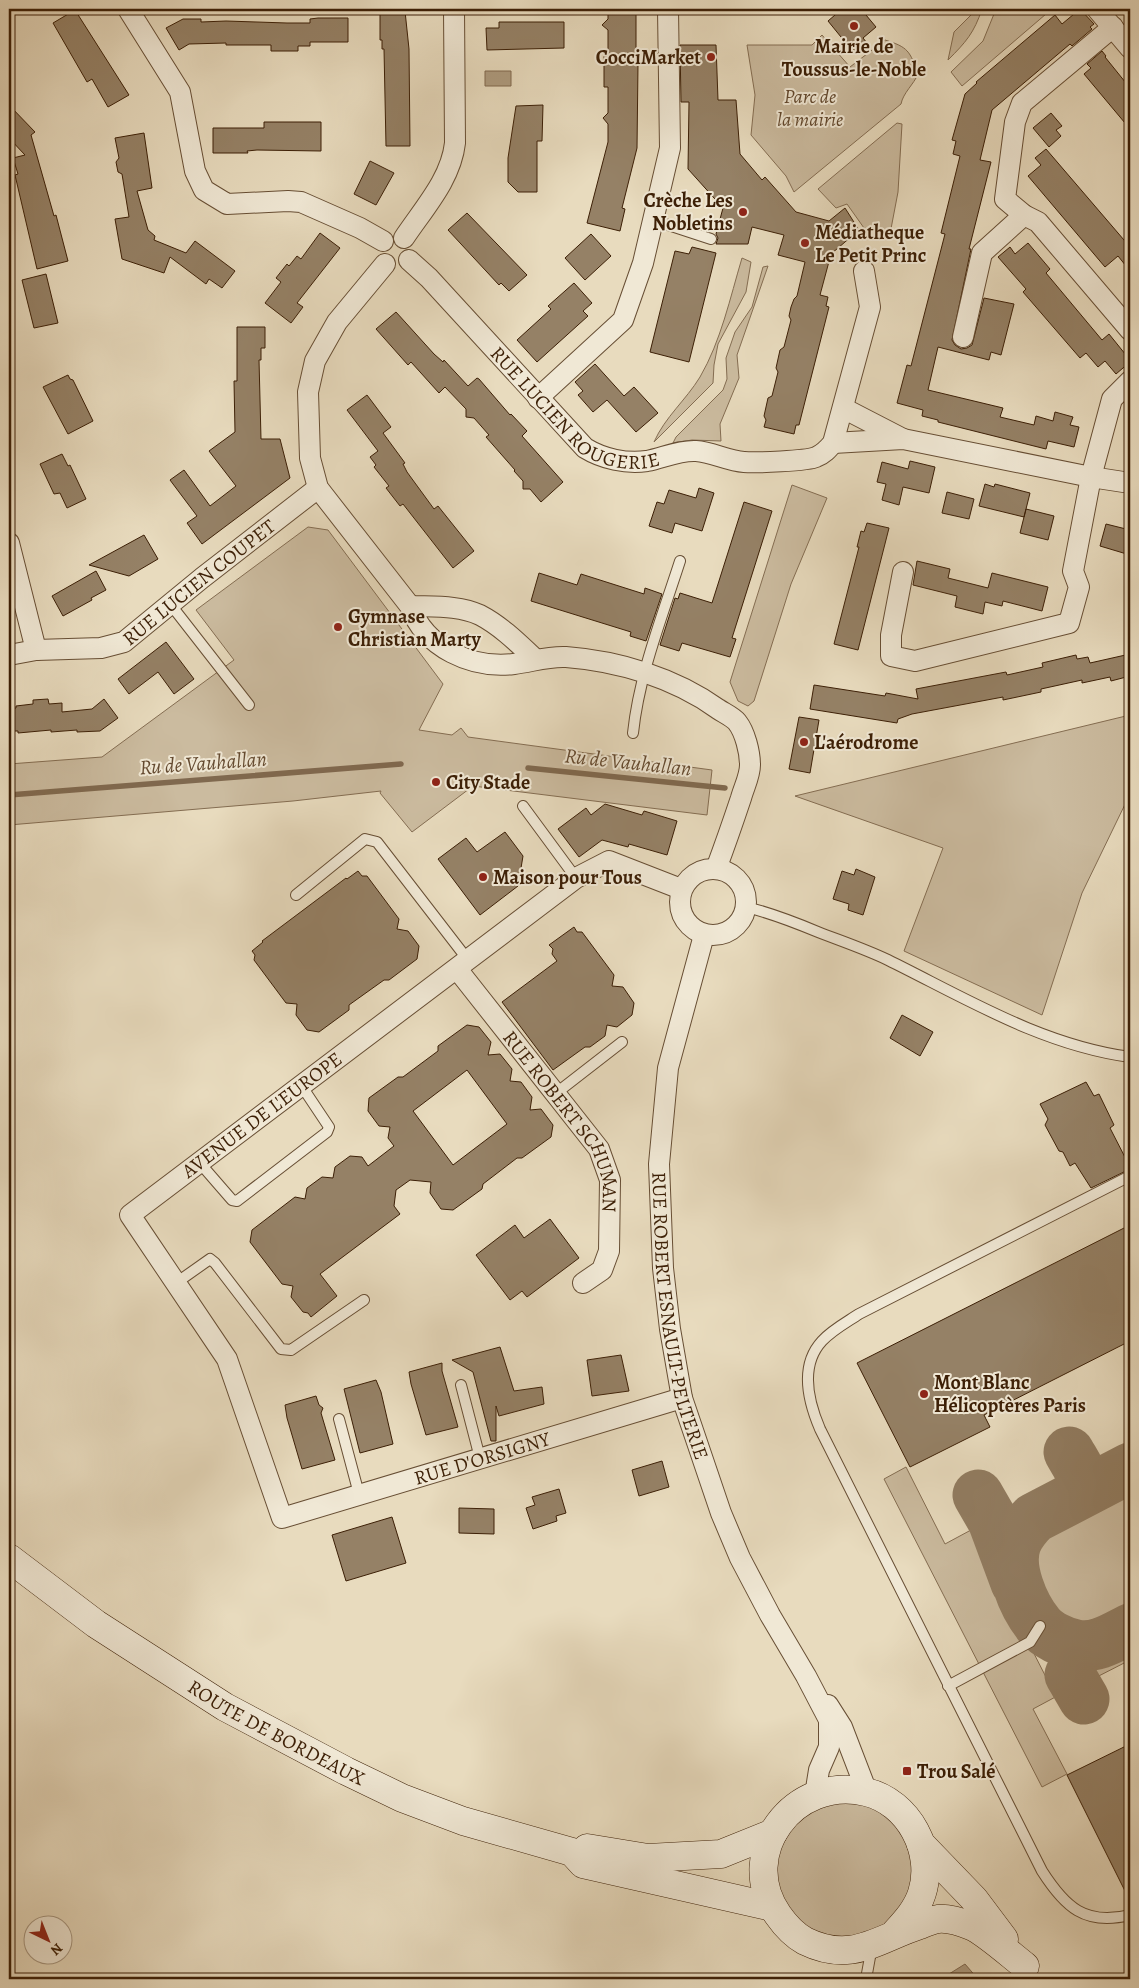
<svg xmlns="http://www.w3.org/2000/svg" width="1139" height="1988" font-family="Alegreya,serif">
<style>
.green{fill:#cbbb9f;stroke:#846d52}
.water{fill:#ae9b7f;stroke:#80694f}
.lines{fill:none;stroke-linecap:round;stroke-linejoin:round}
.stream{stroke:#80694f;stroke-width:5.5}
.taxiway{stroke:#927d62;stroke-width:51}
.building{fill:#958166;stroke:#3c1f06;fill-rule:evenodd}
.service-casing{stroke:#674e34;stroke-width:12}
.minor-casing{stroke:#674e34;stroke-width:22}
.secondary-casing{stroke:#3c1f06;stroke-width:29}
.service{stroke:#f0e8d5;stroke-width:10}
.minor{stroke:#f0e8d5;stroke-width:20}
.secondary{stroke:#f0e8d5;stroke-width:28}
.poi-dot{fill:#8f2418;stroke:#f0e8d5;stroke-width:2}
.labels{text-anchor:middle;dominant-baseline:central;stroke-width:4;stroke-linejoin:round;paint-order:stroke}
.poi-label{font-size:20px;font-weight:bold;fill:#3c1f06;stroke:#f0e8d5;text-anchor:start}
.park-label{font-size:20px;font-style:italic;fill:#60462c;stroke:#f0e8d5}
.street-label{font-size:20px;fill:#3c1f06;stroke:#f0e8d5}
.water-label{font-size:21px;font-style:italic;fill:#644a30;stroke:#f0e8d5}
</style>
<rect width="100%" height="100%" fill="#e8dbbe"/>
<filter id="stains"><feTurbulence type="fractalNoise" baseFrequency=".004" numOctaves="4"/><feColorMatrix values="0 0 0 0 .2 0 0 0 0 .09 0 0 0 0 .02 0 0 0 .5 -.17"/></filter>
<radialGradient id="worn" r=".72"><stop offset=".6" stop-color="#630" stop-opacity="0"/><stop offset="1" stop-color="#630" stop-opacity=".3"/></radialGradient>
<!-- green -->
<path class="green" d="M972,9H982C974,33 966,42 948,60L954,32L971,15Z
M996,9H1043L1046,14L962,86L951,72L983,41Z
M822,35L850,67L885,40C908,47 910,51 918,74C914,84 903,93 901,104L794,192L786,176L751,135L755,95L747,45H812Z
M897,123L902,124L898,192L890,234L864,228L847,204L836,208L818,189Z
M742,258L751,262L746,292L718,344L714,365L713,383L654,442C665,417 686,400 700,377C721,341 730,298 742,258Z
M768,266L737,355L739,378L720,424L721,441L692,440L673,443L676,437L723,390L727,379L726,358L735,332L752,307L763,267Z
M792,485L827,498L791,584L754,701L748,706L738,701L730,682Z
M308,527L328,530L443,684L419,730L452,735L461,728L468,737L712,770L707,815L473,786L412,832L380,793L381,791L293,801L9,825V764L102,757L234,660L196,610Z
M1130,715V794L1082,893L1042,1015L904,951L943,848L795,796Z
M906,1467L945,1544L971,1530L1050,1685L1055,1683L1061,1694L1033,1709L1067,1774L1042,1787L884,1479Z
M1130,1481V1610C1113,1619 1093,1631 1073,1627C1062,1625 1054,1618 1047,1611C1025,1588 1020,1554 1043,1529C1058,1512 1108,1492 1130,1481Z
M1130,1645V1660L1087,1682L1081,1669Z
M846,1798L892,1814L917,1856L909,1904L874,1935L830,1939L809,1930L792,1916L780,1897L775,1875L777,1853L800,1815Z"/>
<!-- water -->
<path class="water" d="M485,71H511V86H485Z
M965,1964L978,1979H941Z"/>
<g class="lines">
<!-- stream -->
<path class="stream" d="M528,768L725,788
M9,795L401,764"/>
<!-- taxiway -->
<path class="taxiway" d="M1069,1452C1076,1465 1089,1480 1079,1494
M1130,1468L1034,1518C1027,1525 1020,1533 1016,1543C1007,1568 1023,1605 1039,1625C1047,1635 1064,1643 1076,1645C1096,1649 1114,1637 1130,1629
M978,1495L993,1521L1016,1583
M1070,1675L1084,1699"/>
</g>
<!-- building -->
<path class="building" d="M608,9H636V64H638L637,148L622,208L625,209L620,231L587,223L608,142V124L603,118L608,113V87H604V52H608V30L602,25L608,19Z
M842,9H861L876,27L863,38L867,43L854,53L828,21Z
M1080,9L1094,24L1090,27L1092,29L1072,46L1070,44L992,110L980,160L991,162L969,249H971L952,340L955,345L961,349L967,348L972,345L984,298L1014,304L1001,355L991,352L989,360L938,347L928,390L1003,408L1000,417L1034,425L1036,416L1053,421L1055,412L1073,417L1070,425L1079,427L1074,447L1048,441L1046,449L938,422V420L922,416L923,410L897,403L907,365L911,366L945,234L941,233L960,156L953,154L956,141L952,140L965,94L977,83L976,82L1055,15L1062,24Z
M75,10L129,95L108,107L92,79L87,82L53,23Z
M380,11H405L409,49L410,146H386L384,49H382V40H380Z
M318,18H348V42H310V46H298V51H271V45H226V43L189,44L179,50L166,28L183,19H201V22L226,21L287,23H310V19Z
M499,22H564V48L487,50L486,28H499Z
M680,45H716L718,100H736L740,154L762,180L765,177L796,212L829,221L845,208L859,230L831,254L820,295L828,297L826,306L829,307L799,425H796L794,434L764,427L766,420L764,416L768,398L772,396L778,372L776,368L780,350L784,347L791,320L789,316L791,307L794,299L797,296L805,262L778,255L784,235L752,227L748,244H716L718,238L716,234L723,208L688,169L689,102H681Z
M1102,51L1106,56L1105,57L1130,88V129L1084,74L1091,68L1087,64Z
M9,105L35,132L31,135L54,216L56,215L68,261L37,269L15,175L18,174L13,158L25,155L9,138Z
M543,105L542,141H537V192H518L508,182V158L516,106Z
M1051,113L1062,126L1056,130L1061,136L1049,147L1033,128Z
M264,122H321V151L257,150L247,151L248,153H213V128H264Z
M144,133L152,188L137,191L148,230L155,236L154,240L186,253L195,241L235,271L222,288L209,279L206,284L170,257L164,273L122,259L115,219L129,217L122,174L118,172L116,162L119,158L115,138Z
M1046,149L1130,247V271L1118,256L1105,267L1028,176L1041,165L1035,158Z
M370,161L394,173L376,205L354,194Z
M467,213L527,275L509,291L501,283L499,285L448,230Z
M320,233L340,248L297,303L303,307L291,323L265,303L281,282L276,278L287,264L289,266L297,256L301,259Z
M591,234L611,256L585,280L565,258Z
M1028,243L1050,269L1046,273L1102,340L1109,334L1130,360V362L1116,374L1105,361L1098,367L1086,353L1080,358L1023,292L1026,289L998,257L1010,247L1015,254Z
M692,247L716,253L689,362L650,352L675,251L689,254Z
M46,274L58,323L34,328L22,280Z
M574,283L592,303L583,311L588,316L537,362L517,340L551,309L548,306Z
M396,312L434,354L443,362L444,360L468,386L477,378L479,379L510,415L511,414L527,431L522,436L563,482L541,502L530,489H523V481L514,471L515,470L486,437L489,435L474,418L466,417V409L445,387L439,393L411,362L408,365L376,329Z
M237,327H265V348H261V360H259L261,439H280L290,478L202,544L187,523L197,516L170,480L184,470L210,506L236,486L209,451L235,432L234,381H237Z
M595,364L624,396L634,387L658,413L636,432L607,400L593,412L578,395L583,391L575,382Z
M68,375L70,379L73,380L93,421L68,434L43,387Z
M367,395L391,427L383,433L405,463L403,464L407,472L434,509L438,506L474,551L453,568L403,504L400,506L386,488L389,486L374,467L376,465L370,457L378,451L347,410Z
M62,454L68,466L70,465L86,499L67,508L60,493L54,494L40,464Z
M910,461L935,467L929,493L903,487L899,505L882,500L886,484L877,482L882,462L908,469Z
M985,484L994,487L995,484L1030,493L1024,517L979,506Z
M699,488L714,493L702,531L675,523L672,533L649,526L657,502L664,504L669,490L696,498Z
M947,492L974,499L969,519L942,513Z
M744,502L772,511L732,638L736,639L730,657L682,643L679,651L660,645L675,598L678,599L680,593L712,603Z
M1026,509L1054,516L1048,540L1020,533Z
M867,523L889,528L858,650L834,644L859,547H857L861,531L864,532Z
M1106,524L1130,530V555L1100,546Z
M144,535L158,559L129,576L89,565Z
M917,561L950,569L948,578L988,588L992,573L1048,587L1042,611L1003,601L1002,606L985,602L983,614L955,607L957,596L913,585Z
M96,571L106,590L91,598L92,600L63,616L52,596Z
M539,573L577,585L581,574L644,594L645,588L662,594L646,641L630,636L631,632L531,601Z
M166,642L194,679L174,694L158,672L129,694L118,679Z
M1130,654V676L1111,681L1110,677L1082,683V680L1041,689V692L1003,700V697L912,714L898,719L897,723L810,709L814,685L885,696L886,693L918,699L916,689L1006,672L1007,675L1043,667L1042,663L1076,655L1077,659L1088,657L1090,663Z
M48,699L49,704L62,703V712L92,709L104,699L118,718L100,731L77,732V730L51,732V730L18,733V731H9V709L16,708V706L33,704V700Z
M799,717L819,720L810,773L789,769Z
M605,804L642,815L644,811L677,821L667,855L629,844L628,847L602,840L579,857L558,829L586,808L591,815Z
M505,832L523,856L518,886L480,915L438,859L466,838L477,852Z
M856,869L875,877L863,915L848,910L849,904L833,899L842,871L854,875Z
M358,871L362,876H367L399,919L397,929L408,931L419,946L417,959L389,980H384L349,1005V1010L319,1032L307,1030L296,1015L297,1004L286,1003L254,960L255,955L252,951L263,942L262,941L346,878L347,879Z
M574,927L577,932H582L614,975L612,986L623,987L634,1003L632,1015L617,1027L607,1025L605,1036L590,1047H585L553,1070L502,1002L557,961L552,954L553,949L549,945Z
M902,1015L933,1032L920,1056L890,1038Z
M467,1025L479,1027L491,1042L488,1055L500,1054L512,1069L510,1081L521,1082L532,1097L530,1110L541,1109L553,1125L551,1137L522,1158H517L483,1184L482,1189L453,1210L441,1209L430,1193L431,1182L410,1180L396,1190L394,1206L400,1214L320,1274L337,1296L311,1317L308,1313L303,1312L291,1297L293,1286L282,1284L250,1242L252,1230L295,1197L305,1199L307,1188L322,1177L333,1178L335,1167L350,1156L362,1157L368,1166L394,1146L388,1138L390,1127L379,1126L368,1111L369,1098L398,1077H403L438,1051V1046ZM467,1070L507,1124L453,1165L413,1111Z
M1086,1082L1094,1096L1099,1094L1114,1125L1110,1128L1130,1167V1169L1091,1188L1075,1163L1070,1166L1063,1152L1059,1151L1045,1125L1048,1119L1040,1104Z
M550,1219L579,1258L527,1297L522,1291L510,1300L476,1255L515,1225L524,1238Z
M1130,1225V1341L984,1415L990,1427L910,1467L857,1363Z
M500,1347L514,1391L542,1387L544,1404L499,1416L496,1406V1441H491L473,1372L452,1360Z
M621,1355L629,1391L592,1396L587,1360Z
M442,1363V1371L458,1427L426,1435L411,1384L409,1372Z
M376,1380L381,1392L393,1444L360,1453L344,1389Z
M316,1396L319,1405L323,1408L321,1413L335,1460L302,1469L287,1418L285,1405Z
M662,1461L669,1487L639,1496L632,1470Z
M559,1489L566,1513L556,1516L557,1521L533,1529L526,1508L535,1505L532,1497Z
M459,1508L494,1509V1534L459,1533Z
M392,1517L406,1563L346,1581L332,1535Z
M1130,1744V1901L1067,1775Z"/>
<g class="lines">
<defs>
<path id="service" d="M653,220L711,239
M171,605L249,705
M633,733C639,675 662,617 680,561
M523,806L576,878
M296,895L365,839L377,842L468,960
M746,907C771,913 794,922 818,932C841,941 865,949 888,960C967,999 1042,1045 1130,1057
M555,1094L622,1042
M199,1162L232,1200L237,1201L327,1132L329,1127L301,1085
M1130,1176L859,1314C847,1322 832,1330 822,1341C799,1366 808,1401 820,1429L1042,1871C1065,1907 1085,1926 1130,1915
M176,1283L210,1259L215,1263L281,1349L291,1350L364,1300
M461,1385L480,1458
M339,1419L359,1494
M948,1686L1030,1642L1040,1626
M866,1979L872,1946"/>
<g id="minor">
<path d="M128,9L180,92L195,171L204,190L227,204L288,201L301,202L360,228L383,241"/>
<path d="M1097,9L1130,48"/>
<path d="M1113,27L1022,103L1015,122L1005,199L1024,215L1038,222L1130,330"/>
<path d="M404,238C424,208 451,179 455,143L454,9"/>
<path id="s1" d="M409,260L429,278L585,448C603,459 626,464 647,461C663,458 679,450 696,451C712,452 728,461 744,462C755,463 807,461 816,457C824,454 828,449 833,443L870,307L864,271"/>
<path d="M385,264L337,322L315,361L308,392L310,458L318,488L410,606C425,648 472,669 514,664C531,662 548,656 566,657C619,661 675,678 718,709C724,713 733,717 737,722C745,732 750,752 750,765C750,776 744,787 741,798C733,822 725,845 716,869"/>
<path d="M963,337L982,253L1024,215"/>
<path d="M538,398L623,320L643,263L670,148L668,9"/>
<path d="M843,408L903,439"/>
<path d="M833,443L903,439L1091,477L1130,483"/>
<path d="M9,543L36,650"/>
<path d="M903,572L891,635V656L915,661L1069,623L1079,587L1073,571L1091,477L1112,399L1130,381"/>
<path d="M410,606C433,607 459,605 480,615C501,626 518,643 535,659"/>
<path id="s2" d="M9,655L36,650L101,648L124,642L202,578L318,488"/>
<circle cx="713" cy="902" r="33"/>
<path id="s3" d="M681,889L609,861L576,878L130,1215L227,1359L282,1518L682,1398"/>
<path id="s4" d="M704,935L668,1068L659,1164L663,1268L670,1329L682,1398L721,1513L740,1558L770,1615L806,1676L829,1720V1747L819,1770L815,1795"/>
<path id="s5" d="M457,969L599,1149L610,1180L609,1251L602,1270L583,1283"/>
<path d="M828,1705L842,1727L867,1792"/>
</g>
<g id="secondary">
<path id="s6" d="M9,1558L96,1624L225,1707L346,1771L402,1798L463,1821L572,1852L583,1864L772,1907"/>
<path d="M921,1844L974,1899L1004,1939"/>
<path d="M587,1848L648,1858L721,1854L773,1833"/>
<path d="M895,1933C906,1921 917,1909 922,1893C935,1852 909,1802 866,1792C794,1775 735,1853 778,1915C785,1925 794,1935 805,1941C852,1964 877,1939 920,1925C925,1923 932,1920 938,1919C948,1918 961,1922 971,1926C984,1931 1012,1956 1025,1966"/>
</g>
</defs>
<!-- service casing -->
<use href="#service" class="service-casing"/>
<!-- minor casing -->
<use href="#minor" class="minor-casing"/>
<!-- secondary casing -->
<use href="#secondary" class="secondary-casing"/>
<!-- service -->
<use href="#service" class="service"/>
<!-- minor -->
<use href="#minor" class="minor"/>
<!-- secondary -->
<use href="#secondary" class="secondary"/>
</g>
<!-- markers -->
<g class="poi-dot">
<circle cx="854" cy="26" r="5"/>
<circle cx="711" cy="57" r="5"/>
<circle cx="743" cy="212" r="5"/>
<circle cx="805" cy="243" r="5"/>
<circle cx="338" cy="627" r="5"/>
<circle cx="804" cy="742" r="5"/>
<circle cx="436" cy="782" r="5"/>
<circle cx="483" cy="877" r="5"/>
<circle cx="924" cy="1394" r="5"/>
<rect x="902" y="1766" width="10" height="10" rx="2.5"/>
</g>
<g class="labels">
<!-- poi labels -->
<g class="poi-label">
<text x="854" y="46" text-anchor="middle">Mairie de<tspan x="854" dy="23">Toussus-le-Noble</tspan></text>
<text x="701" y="57" text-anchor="end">CocciMarket</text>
<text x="733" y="200" text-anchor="end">Crèche Les<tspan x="733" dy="23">Nobletins</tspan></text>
<text x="815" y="232">Médiatheque<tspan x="815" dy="23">Le Petit Princ</tspan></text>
<text x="348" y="616">Gymnase<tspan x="348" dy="23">Christian Marty</tspan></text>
<text x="814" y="742">L'aérodrome</text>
<text x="446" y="782">City Stade</text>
<text x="493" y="877">Maison pour Tous</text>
<text x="934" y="1382">Mont Blanc<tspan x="934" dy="23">Hélicoptères Paris</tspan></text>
<text x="917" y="1771">Trou Salé</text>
</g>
<!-- park labels -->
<g class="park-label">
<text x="810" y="96">Parc de<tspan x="810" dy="23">la mairie</tspan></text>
</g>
<!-- street labels -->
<g class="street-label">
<text stroke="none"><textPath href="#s1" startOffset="229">RUE LUCIEN ROUGERIE</textPath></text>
<text stroke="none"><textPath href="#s2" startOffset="212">RUE LUCIEN COUPET</textPath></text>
<text transform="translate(262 1115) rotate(-37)">AVENUE DE L'EUROPE</text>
<text stroke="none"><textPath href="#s5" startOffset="188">RUE ROBERT SCHUMAN</textPath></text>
<text stroke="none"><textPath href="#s4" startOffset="388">RUE ROBERT ESNAULT-PELTERIE</textPath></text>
<text stroke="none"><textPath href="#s3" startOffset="1224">RUE D'ORSIGNY</textPath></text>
<text stroke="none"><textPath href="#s6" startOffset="320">ROUTE DE BORDEAUX</textPath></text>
</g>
<!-- water labels -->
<g class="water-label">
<text transform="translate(628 762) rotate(6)">Ru de Vauhallan</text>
<text transform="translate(203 763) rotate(-4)">Ru de Vauhallan</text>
</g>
</g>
<!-- margin -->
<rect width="1139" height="1988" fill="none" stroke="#e8dbbe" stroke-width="30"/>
<rect x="10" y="10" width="1119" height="1968" fill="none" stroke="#3c1f06" stroke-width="2.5"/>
<rect x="15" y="15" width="1109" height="1958" fill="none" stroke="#3c1f06"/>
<!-- north arrow -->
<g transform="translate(48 1940) rotate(137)"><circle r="24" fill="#f0e8d5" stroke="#a89882"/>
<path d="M0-4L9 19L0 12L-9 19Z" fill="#8f2418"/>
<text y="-8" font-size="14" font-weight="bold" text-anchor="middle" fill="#3c1f06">N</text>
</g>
<rect width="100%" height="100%" filter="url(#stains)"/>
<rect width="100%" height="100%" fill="url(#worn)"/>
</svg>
